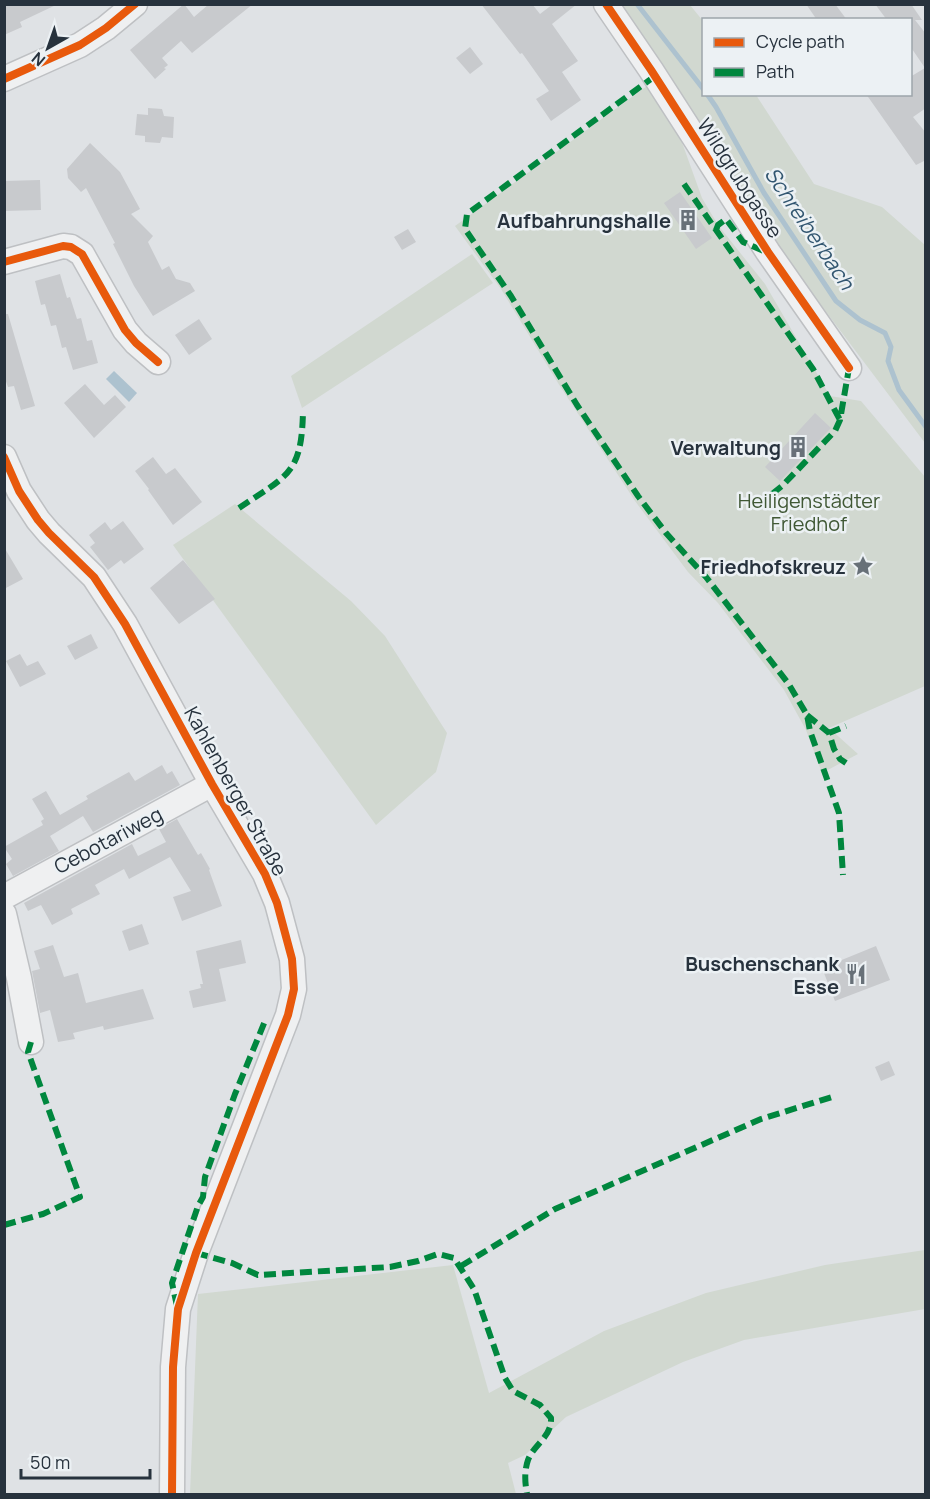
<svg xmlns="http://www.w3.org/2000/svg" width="930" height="1499" font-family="Manrope,sans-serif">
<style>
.green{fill:#d1d8d0}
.water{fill:#adc2cf}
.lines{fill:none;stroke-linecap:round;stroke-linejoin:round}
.stream{stroke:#adc2cf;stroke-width:5}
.building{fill:#c8cacd}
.minor-casing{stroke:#bec0c3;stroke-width:27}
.minor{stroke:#eff0f1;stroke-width:24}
.quiet{stroke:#00873e;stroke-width:6;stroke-dasharray:12 6;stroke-linecap:butt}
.cycleway-casing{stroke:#ecf1f4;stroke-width:11}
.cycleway{stroke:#e8590c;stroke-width:8}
.labels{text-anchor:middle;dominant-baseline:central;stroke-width:5;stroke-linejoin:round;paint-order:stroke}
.street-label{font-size:20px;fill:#27323d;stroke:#ecf1f4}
.poi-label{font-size:20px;font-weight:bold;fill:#27323d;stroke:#ecf1f4;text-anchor:end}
.park-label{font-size:20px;fill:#405835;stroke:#ecf1f4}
.water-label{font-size:21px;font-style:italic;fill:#325670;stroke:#ecf1f4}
</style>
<rect width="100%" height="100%" fill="#dfe2e5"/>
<!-- green -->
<path class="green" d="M621,5H690L703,21L704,94L756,95L814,184L882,207L925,245V443L796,272Z
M647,86L675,123L702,198L718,225L765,284L830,396L861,401L925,477V686L829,728L858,754L822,773L806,730L784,690L718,603L688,572L635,501L558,383L501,289L455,226Z
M472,254L493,283L302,408L291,376Z
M235,504L351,601L385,636L447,733L436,772L376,825L173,545Z
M925,1250V1309L744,1340L683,1362L566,1417L525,1455L508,1463L516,1494H190L198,1294L453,1265L489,1393L604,1331L706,1293L825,1265Z"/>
<!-- water -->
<path class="water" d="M114,371L137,393L129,402L106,379Z"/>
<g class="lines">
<!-- stream -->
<path class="stream" d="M637,4L704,90
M707,94L716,107L764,193L836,301L860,320L885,333L891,347L888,361L899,390L926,427"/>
</g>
<!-- building -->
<path class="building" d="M4,4H58L20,22L22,27L4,35Z
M184,4L194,17L209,4H253L192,53L181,41L162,58L168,65L164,68L166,69L155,79L130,50Z
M481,4H532L540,14L553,4H577L552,24L578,61L562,72L581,100L551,121L536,99L549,91L522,53L520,54Z
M806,4H835L847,20H817Z
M875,4H911L922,20H915L926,34V108L913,117L926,133V160L916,165L866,94H910V77L925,68L910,46V20H887Z
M470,47L483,64L470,74L456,58Z
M148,108L162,109L164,116L174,117L173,138L162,137L160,143L145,142V136L135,135L137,114L148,115Z
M90,143L120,172L140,209L131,214L153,236L148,242L162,270L169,266L176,279L190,283L195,291L153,316L134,286L113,244L115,243L86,188L81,192L68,178L67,169Z
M40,180L41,210L4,211V181Z
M680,192L712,238L696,249L664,203Z
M408,229L416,242L402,250L394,237Z
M60,274L67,298L70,297L77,319L81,318L87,341L92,340L98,363L73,370L66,347L62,348L56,325L51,326L45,304L41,305L35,281Z
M4,314H8L35,406L21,410L14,386L8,387L4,376Z
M199,319L212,339L189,355L175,335Z
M85,384L104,405L115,395L126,407L94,438L64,403Z
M815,413L831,428L780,481L765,467Z
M153,457L166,474L175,468L202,502L173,525L148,490L149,489L135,471Z
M123,521L144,549L124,564L121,560L108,570L90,547L95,543L89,535L105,522L111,530Z
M4,547L23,579L4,589Z
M183,560L215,599L179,624L150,588Z
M91,634L98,648L75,660L67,646Z
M20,654L27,666L38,661L46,674L20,687L6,661Z
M162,765L167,774L172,771L180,785L93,832L83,816L50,836L59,851L13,876L6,864L12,859L4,847L43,825L41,821L44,819L32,799L46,791L60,815L88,799L86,796L129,772L135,781Z
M177,819L198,855L201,853L210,869L209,870L222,906L182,921L173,897L191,891L170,857L129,879L124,869L95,885L100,894L71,909L73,914L52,925L41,905L28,911L24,903L132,844L138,856L166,842L159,829Z
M142,924L149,944L129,951L122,931Z
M241,940L246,963L219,969L226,1001L193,1008L189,991L201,988L200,984H203L196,951Z
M53,945L64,977L78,973L86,1003L143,989L154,1019L104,1030L103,1026L73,1033L75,1039L58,1042L50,1010L40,1013L32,971L40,969L34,951Z
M876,946L890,980L835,1001L822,968Z
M889,1061L895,1075L881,1081L875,1067Z"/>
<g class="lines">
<defs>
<path id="minor" d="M606,4L651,70L768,252L849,368
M4,79L80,45L106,28L135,4
M4,262L63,246L71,247L82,254L125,330L136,343L158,362
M4,457L19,491L38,520L49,533L94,577L125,624L212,784L265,874L277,903L292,959L294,989L288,1015L196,1253L178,1309L173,1367L172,1494
M4,897L212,784
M4,914L19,978L31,1042"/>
</defs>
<!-- minor casing -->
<use href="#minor" class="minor-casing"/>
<!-- minor -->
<use href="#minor" class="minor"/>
<!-- quiet -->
<path class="quiet" d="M655,76L467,214L465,229L511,296L577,405L638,496L666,533L706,577L788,683L807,715L810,731L839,813L843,875
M684,184L813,369L840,420
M716,230L718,225L726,219L743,242L766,252
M772,494L782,486L835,431L840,420L849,368
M239,508C288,475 302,474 303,410
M807,715L829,733L834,749L840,759L846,763
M829,733L846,726
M4,1225L43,1214L80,1197L28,1052L31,1042
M196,1253L232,1263L258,1275L390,1267L418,1261L438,1254L454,1258L474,1289L505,1378L513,1391L540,1405L551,1418C552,1437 534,1444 528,1460C524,1472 525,1483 527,1494
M461,1266L555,1209L761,1119L832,1097
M177,1306L172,1283L198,1206L203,1197L205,1177L235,1094L265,1021"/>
<defs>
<path id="cycleway" d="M606,4L651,70L768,252L849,368
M4,79L80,45L106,28L135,4
M4,262L63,246L71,247L82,254L125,330L136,343L158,362
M4,457L19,491L38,520L49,533L94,577L125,624L212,784L265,874L277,903L292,959L294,989L288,1015L196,1253L178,1309L173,1367L172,1494"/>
</defs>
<!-- cycleway casing -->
<use href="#cycleway" class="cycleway-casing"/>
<!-- cycleway -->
<use href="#cycleway" class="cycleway"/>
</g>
<!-- icons -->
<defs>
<symbol id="building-bare" viewBox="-9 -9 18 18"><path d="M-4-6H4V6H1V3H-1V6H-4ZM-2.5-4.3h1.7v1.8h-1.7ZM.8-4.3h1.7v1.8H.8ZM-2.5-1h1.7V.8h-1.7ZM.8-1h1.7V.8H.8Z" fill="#677078" stroke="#ecf1f4" stroke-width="2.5" paint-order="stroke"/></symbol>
<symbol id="sight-bare" viewBox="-9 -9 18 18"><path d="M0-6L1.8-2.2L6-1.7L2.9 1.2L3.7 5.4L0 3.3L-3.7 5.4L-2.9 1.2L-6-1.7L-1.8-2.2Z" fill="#677078" stroke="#ecf1f4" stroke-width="2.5" paint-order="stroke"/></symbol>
<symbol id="restaurant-bare" viewBox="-9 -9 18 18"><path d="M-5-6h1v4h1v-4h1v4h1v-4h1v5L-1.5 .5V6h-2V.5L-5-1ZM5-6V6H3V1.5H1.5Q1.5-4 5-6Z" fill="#677078" stroke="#ecf1f4" stroke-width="2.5" paint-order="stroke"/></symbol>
</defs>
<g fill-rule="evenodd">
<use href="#building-bare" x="673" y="205" width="30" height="30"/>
<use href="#building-bare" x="783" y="432" width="30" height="30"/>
<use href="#sight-bare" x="848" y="551" width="30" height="30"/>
<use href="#restaurant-bare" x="841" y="959" width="30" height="30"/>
</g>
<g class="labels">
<!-- street labels -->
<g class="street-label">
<text transform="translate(740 178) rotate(57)">Wildgrubgasse</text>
<text transform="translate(236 791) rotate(61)">Kahlenberger Straße</text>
<text transform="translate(108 840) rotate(-28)">Cebotariweg</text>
</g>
<!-- poi labels -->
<g class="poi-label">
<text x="671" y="220">Aufbahrungshalle</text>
<text x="781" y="447">Verwaltung</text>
<text x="846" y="566">Friedhofskreuz</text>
<text x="839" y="963">Buschenschank<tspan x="839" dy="23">Esse</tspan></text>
</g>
<!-- park labels -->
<g class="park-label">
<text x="809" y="500">Heiligenstädter<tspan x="809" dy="23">Friedhof</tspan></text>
</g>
<!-- water labels -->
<g class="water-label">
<text transform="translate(810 228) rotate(56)">Schreiberbach</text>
</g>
</g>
<!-- border -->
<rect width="930" height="1499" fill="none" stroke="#27323d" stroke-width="12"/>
<!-- legend -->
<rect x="702" y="18" width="210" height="78" fill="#ecf1f4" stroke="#9da5ab" stroke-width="1.5"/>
<rect x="714" y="38" width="30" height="9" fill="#e8590c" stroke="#9da5ab" stroke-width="1.5"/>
<text x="756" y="48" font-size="18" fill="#27323d">Cycle path</text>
<rect x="714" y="68" width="30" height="9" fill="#00873e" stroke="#9da5ab" stroke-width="1.5"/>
<text x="756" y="78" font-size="18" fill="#27323d">Path</text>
<!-- north arrow -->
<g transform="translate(48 48) rotate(220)" stroke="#ecf1f4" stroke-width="4.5" paint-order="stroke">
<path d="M0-4.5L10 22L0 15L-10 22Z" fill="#27323d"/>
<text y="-9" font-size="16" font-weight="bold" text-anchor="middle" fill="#27323d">N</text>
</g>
<!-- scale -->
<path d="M21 1469v9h129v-9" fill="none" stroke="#27323d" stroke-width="3"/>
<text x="30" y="1469" font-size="18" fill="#27323d" stroke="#ecf1f4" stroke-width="4.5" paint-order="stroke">50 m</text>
</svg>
